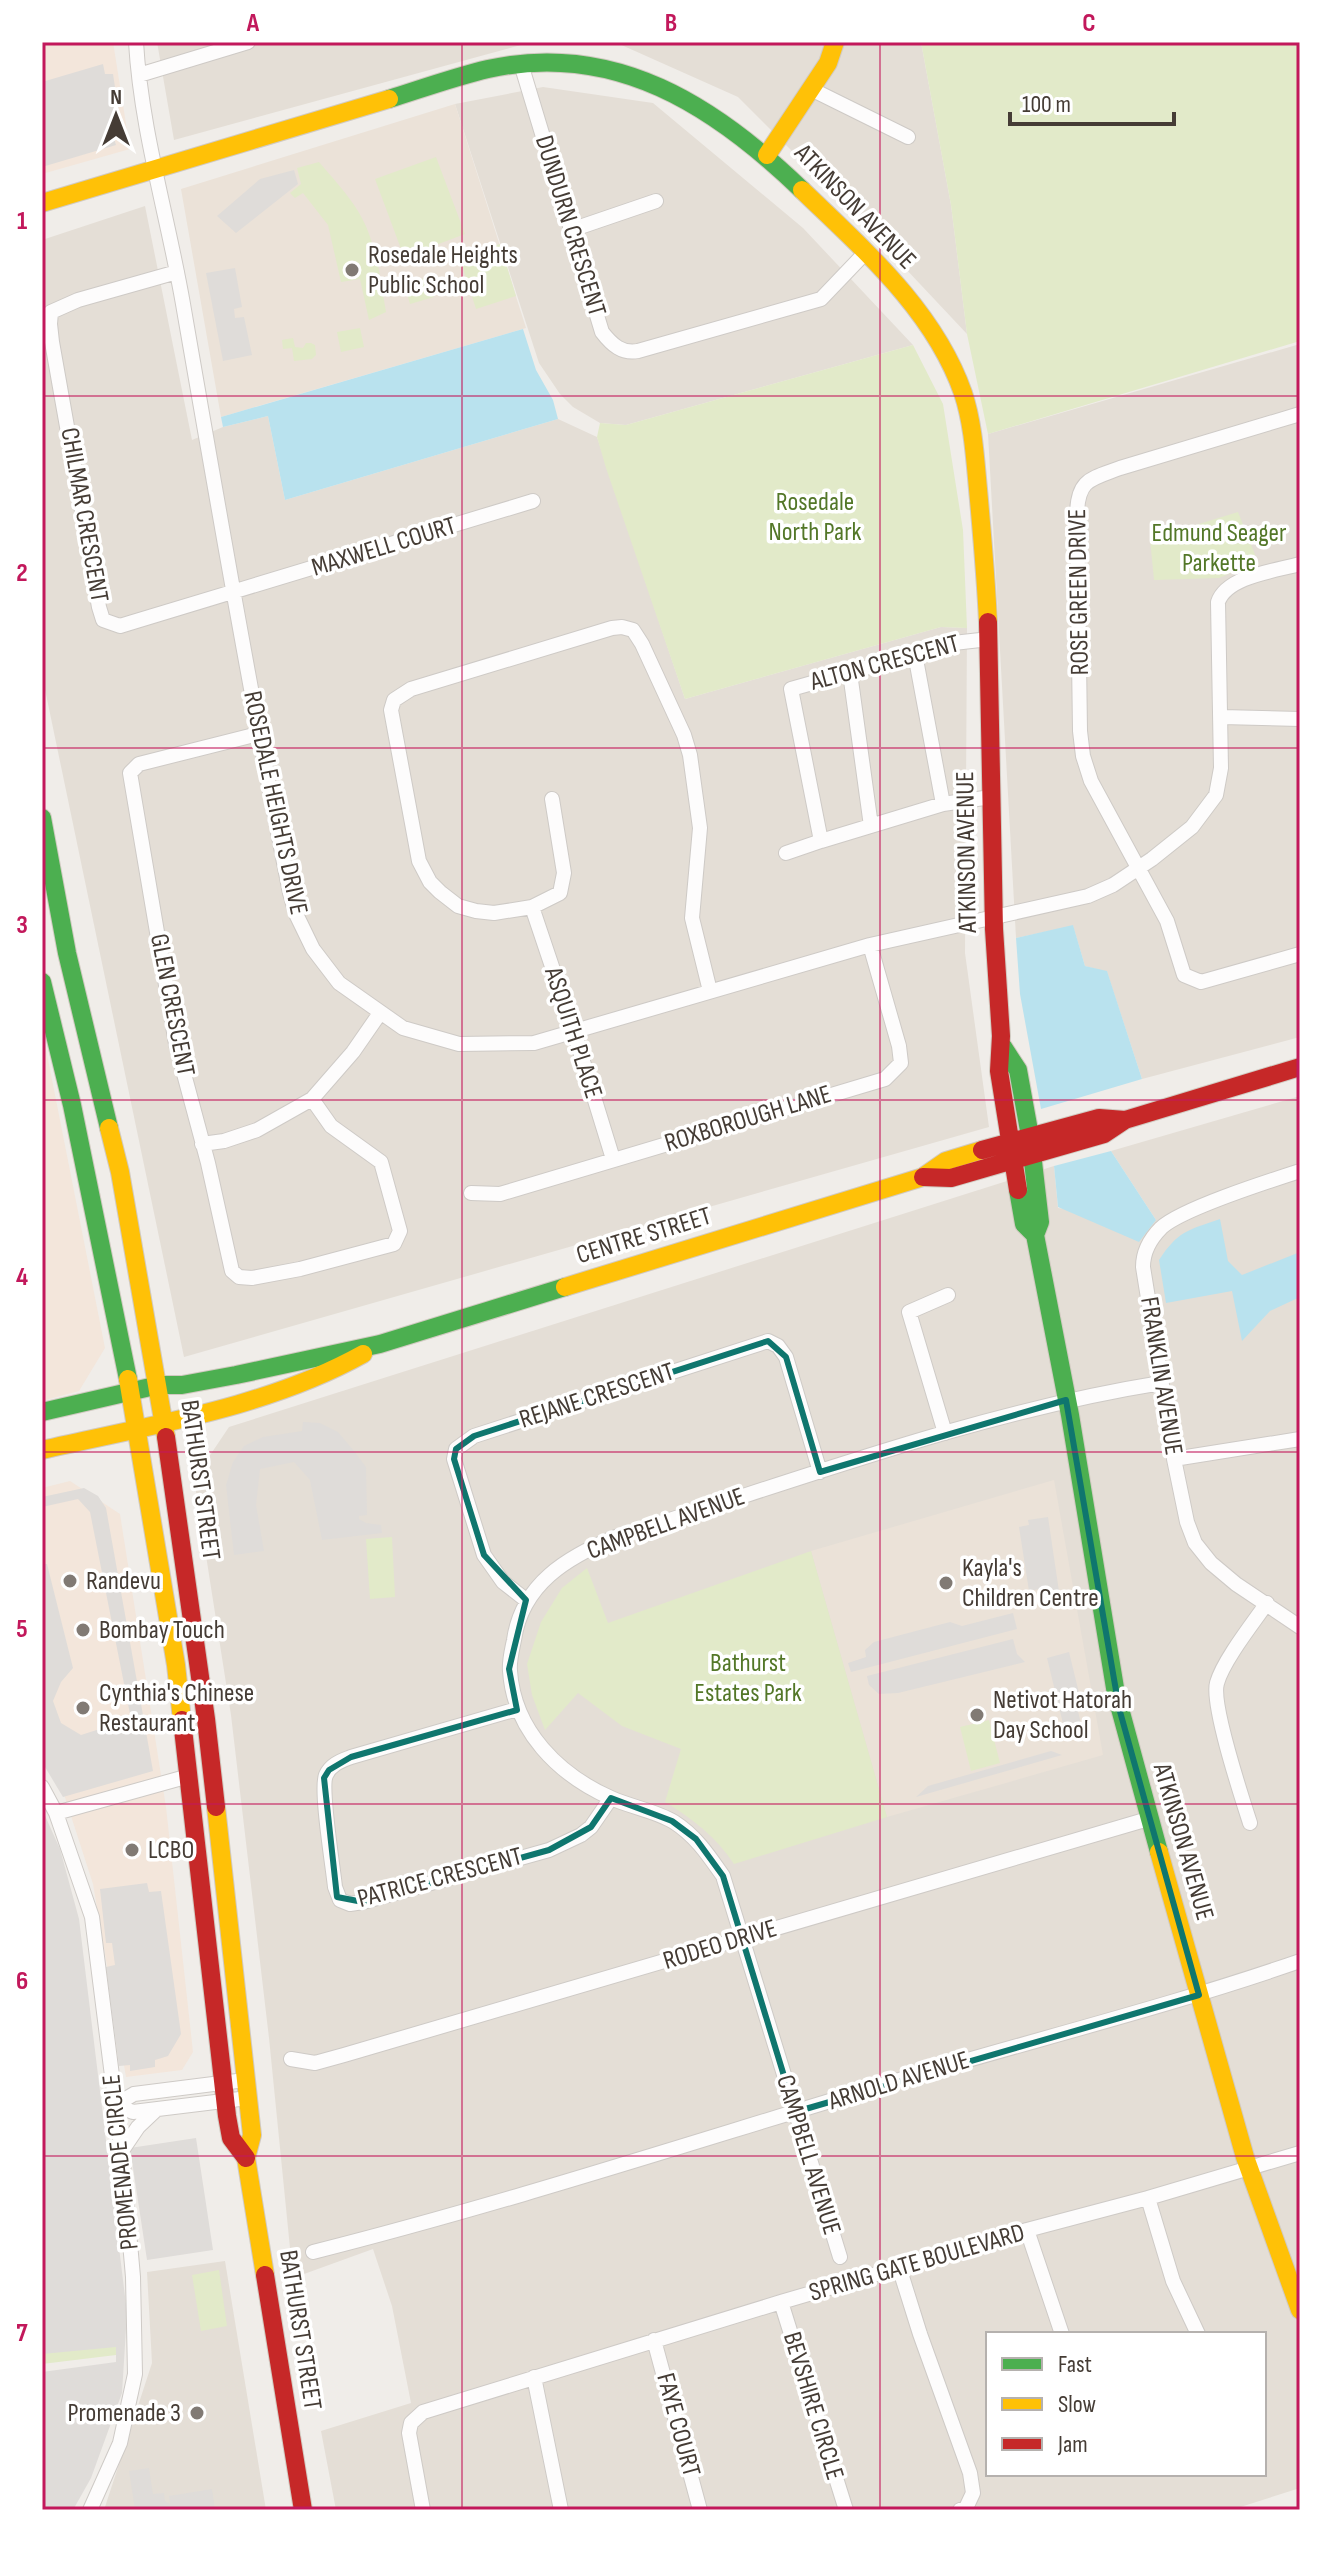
<svg xmlns="http://www.w3.org/2000/svg" width="1342" height="2552" font-family="'Sofia Sans Condensed',sans-serif">
<style>
.residential{fill:#e4ded6;fill-rule:evenodd}
.commercial{fill:#f3e6db}
.education{fill:#ebe2d8}
.green{fill:#e2eac9}
.parking{fill:#dfdcd9}
.water{fill:#b9e2ee}
.lines{fill:none;stroke-linecap:round;stroke-linejoin:round}
.street-casing{stroke:#cecac6;stroke-width:16}
.fast-casing{stroke:#d1cac1;stroke-width:20}
.slow-casing{stroke:#d1cac1;stroke-width:20}
.jam-casing{stroke:#d1cac1;stroke-width:20}
.street{stroke:#fdfcfc;stroke-width:14}
.fast{stroke:#4caf50;stroke-width:18}
.slow{stroke:#ffc107;stroke-width:18}
.jam{stroke:#c62828;stroke-width:18}
.marked{fill:none;stroke:#0f766e;stroke-width:6;stroke-linejoin:round}
.grid{fill:none;stroke:#c2185b;stroke-width:2;stroke-opacity:0.55}
.poi-dot{fill:#817a74;stroke:#fff;stroke-width:3}
.labels{text-anchor:middle;dominant-baseline:central;stroke-width:7;stroke-linejoin:round;paint-order:stroke}
.street-label{font-size:26px;fill:#453c35;stroke:#fff}
.poi-label{font-size:26px;fill:#453c35;stroke:#fff;text-anchor:start}
.park-label{font-size:26px;fill:#537728;stroke:#fff}
.neatline{fill:none;stroke:#c2185b;stroke-width:3}
.grid-label{font-size:26px;text-anchor:middle;font-weight:bold;fill:#c2185b}
</style>
<rect width="100%" height="100%" fill="#f0ede9"/>
<!-- residential -->
<path class="residential" d="M157,42H532L174,140Z
M550,42H921L951,205L967,334L842,201L738,97L617,43Z
M543,87L653,103L803,228L913,345L626,425L600,423L573,407L560,394L539,363L455,104Z
M145,206L192,440L223,427L268,416L285,500L558,419L597,437L685,699L941,627L967,628L965,953L989,1127L184,1357L42,675V240Z
M1300,344V1037L1142,1079L1107,972L1085,966L1073,926L1016,938L988,434Z
M1300,1096V2488L1231,2510H336L321,2431L411,2403L392,2306L373,2249L293,2278L269,2038L231,1715L194,1479L229,1427L1054,1166L1058,1208L1156,1220L1111,1151ZM988,2334H1264V2474H988Z
M225,2261L266,2510H104L152,2363L147,2272Z"/>
<!-- commercial -->
<path class="commercial" d="M42,42H113L130,149L42,174Z
M42,1039H44L105,1348L79,1391L42,1401Z
M70,1481L120,1514L166,1807L193,2052L182,2070L126,2077L93,1884L61,1785L42,1761V1488Z"/>
<!-- education -->
<path class="education" d="M455,104L526,328L221,417L181,189Z
M1054,1480L1103,1755L887,1817L811,1551Z"/>
<!-- green -->
<path class="green" d="M921,42H1300V341L988,434L967,334L951,205Z
M436,157L465,234L404,257L375,179Z
M319,162C342,189 365,212 373,247H375L386,312L369,320L360,279L341,282L328,225L303,193L295,198L290,193L301,184L297,168Z
M500,244L516,296L476,309L459,256Z
M428,277L434,297L410,304L404,284Z
M360,328L364,347L341,352L337,332Z
M293,338L295,347L303,348L306,343H311L315,345L316,355L312,359L294,361L292,348L283,349L282,340Z
M913,345L943,404L963,530L967,628L941,627L685,699L606,468L597,437L600,423L626,425Z
M1238,512L1258,562L1219,578L1154,580L1150,539Z
M392,1537L395,1597L370,1599L366,1539Z
M811,1551L887,1817L734,1864C716,1837 693,1819 665,1802L681,1749L622,1726L578,1693L545,1730L532,1695L527,1664L541,1622L562,1588L587,1568L608,1623Z
M989,1720L1000,1763L971,1771L960,1727Z
M219,2270L227,2326L201,2331L192,2275Z
M119,2343L116,2362V2355L42,2364V2349Z"/>
<!-- parking -->
<path class="parking" d="M103,64L105,74H113L122,132L113,135L116,145L42,167V82Z
M294,170L298,184L236,233L217,216L260,179Z
M235,268L242,307L234,309L235,318L244,317L252,355L223,361L206,273Z
M303,1422L320,1423L338,1432L354,1451L366,1467L367,1515L359,1516V1519L366,1523L381,1525L382,1533L322,1540L310,1480L294,1462L260,1469L256,1505L264,1551L234,1555L226,1485L233,1462L244,1446L263,1437L302,1431Z
M84,1488L98,1496L106,1508L153,1771L63,1797L42,1762V1564H47L73,1668L61,1682L53,1701L61,1723L81,1735L131,1719L90,1512L78,1499L42,1507V1497Z
M1048,1517L1061,1605L1042,1607L1039,1589L1029,1591L1019,1527L1029,1525L1028,1520Z
M1013,1613L1017,1629L851,1672L848,1663L866,1657L865,1650L874,1642L950,1622L962,1626Z
M1013,1639L1017,1654L1025,1662L898,1693L879,1694L869,1685L867,1676Z
M1069,1652L1079,1693L1074,1695L1084,1736L1067,1740L1047,1658Z
M1051,1751L1062,1755L916,1797L928,1786Z
M42,1809L60,1849L79,1919L127,2313L122,2393L91,2478L73,2510H42V2372L116,2362V2347L42,2354Z
M147,1883L149,1892L161,1891L181,2034L168,2056L155,2060V2067L130,2071V2065L119,2066L106,1967L115,1965L112,1943H106L100,1889Z
M196,2138L213,2250L147,2260L130,2148Z
M149,2468L153,2494L164,2493L165,2501L170,2504L169,2496L212,2489L215,2510H135L129,2471Z"/>
<!-- water -->
<path class="water" d="M523,329L536,370L553,400L558,419L285,500L268,416L223,427L221,417Z
M1073,925L1085,966L1107,971L1142,1079L1041,1109L1020,994L1016,938Z
M1111,1151L1156,1220L1139,1242L1058,1207L1054,1166Z
M1220,1219L1228,1261L1242,1275L1300,1252V1297L1270,1311L1242,1341L1232,1291L1166,1303L1159,1260C1178,1231 1188,1230 1220,1219Z"/>
<g class="lines">
<defs>
<path id="street" d="M136,42C141,130 168,217 183,304C217,500 251,697 290,893L296,914L313,949L339,983L403,1028L459,1044L534,1043L870,945L1088,896L1113,885L1152,859L1192,827L1216,795L1221,768L1218,602C1227,576 1275,571 1300,564
M521,64L602,332C612,345 622,354 638,351L821,299L866,252
M139,75L248,42
M811,89L908,137
M571,230L656,201
M177,272L78,300L51,312L50,324L52,342L99,607L103,620L120,626L133,622L533,501
M1300,414L1120,468C1091,479 1078,479 1077,513L1080,731L1083,756L1091,781L1167,921L1184,975L1201,982L1300,954
M989,639L936,645L915,654L791,689L821,841L943,804L991,797
M915,654L943,804
M850,673L871,826
M1222,717L1300,719
M258,734L139,764L130,773L176,1044L208,1163L232,1271L239,1277L252,1278L300,1269L394,1244L400,1231L381,1162L331,1126L312,1099
M552,799L564,873L560,893L532,907L494,913L476,911L458,906L440,892L430,882L419,861L391,710L394,700L411,689L612,628L622,627L633,630L642,644L684,735L690,755L700,828L692,918L710,991
M786,853L821,841
M532,907L574,1032L613,1159
M202,1144L224,1141L257,1130L312,1099L353,1052L380,1013
M1300,1171C1269,1181 1181,1209 1161,1228C1150,1239 1143,1251 1143,1267L1174,1459L1187,1522L1195,1543L1211,1563L1236,1584L1300,1627
M471,1193L500,1194L885,1079L901,1063L899,1046L870,945
M945,1433L909,1312L948,1295
M1174,1459L1300,1439
M526,1600L503,1582L484,1555L454,1459L456,1449L474,1436L768,1341L778,1346L786,1357L820,1472
M517,1709L351,1757C341,1761 331,1764 326,1775C320,1788 333,1867 335,1887L340,1900L350,1904L363,1902L549,1850L581,1835L591,1827L611,1798
M42,1787L56,1813L92,1917L123,2163L133,2277L135,2374L120,2443L90,2510
M56,1813L189,1776
M1250,1823C1242,1798 1211,1704 1217,1683C1223,1661 1253,1623 1267,1603
M291,2059L315,2063L344,2055L1148,1819
M115,2105L133,2112L248,2098
M115,2105L134,2094L245,2080
M121,2152L138,2127L157,2109
M1148,2198L1173,2281L1198,2334
M1027,2230L1062,2334
M313,2252C519,2200 720,2133 923,2073C1049,2036 1176,2004 1300,1961
M840,2257L723,1876C709,1856 696,1836 674,1822C656,1811 631,1807 611,1798C559,1775 514,1731 510,1671C509,1661 512,1650 514,1640C522,1584 567,1557 616,1537C796,1481 974,1413 1161,1383
M899,2267L920,2334L970,2473L973,2493L966,2508L960,2510
M781,2302L846,2510
M654,2340L700,2510
M534,2377L561,2510
M423,2510L409,2433L411,2423L423,2412L781,2302L1027,2230L1148,2198L1300,2153"/>
<path id="fast" d="M389,99C421,89 454,77 488,69C615,41 715,106 802,190
M42,818L67,953L109,1128
M42,982L72,1105L128,1379
M1003,1047L1018,1070L1030,1136L1040,1222L1035,1235
M1018,1190L1024,1224L1035,1235L1070,1415L1116,1694L1159,1852
M42,1412L159,1385H182L236,1375L380,1344L565,1287"/>
<path id="slow" d="M767,155L828,63L835,42
M802,190C863,249 934,310 963,393C973,423 975,457 978,489C982,533 986,578 988,622
M42,203L389,99
M109,1128L120,1172L166,1437
M565,1287L923,1177L946,1161L982,1150
M128,1379L176,1665L182,1720
M42,1450C150,1425 266,1408 363,1354
M216,1807L252,2135L246,2158L265,2275
M1159,1852L1245,2157L1300,2310"/>
<path id="jam" d="M988,622L994,929L1001,1036L999,1071L1018,1190
M982,1150L1099,1118L1125,1120
M923,1177L951,1178L1104,1134L1125,1120L1300,1067
M166,1437L206,1719L216,1807
M182,1720L227,2116L231,2138L246,2158
M265,2275L303,2510"/>
</defs>
<!-- street casing -->
<use href="#street" class="street-casing"/>
<!-- fast casing -->
<use href="#fast" class="fast-casing"/>
<!-- slow casing -->
<use href="#slow" class="slow-casing"/>
<!-- jam casing -->
<use href="#jam" class="jam-casing"/>
<!-- street -->
<use href="#street" class="street"/>
<!-- fast -->
<use href="#fast" class="fast"/>
<!-- slow -->
<use href="#slow" class="slow"/>
<!-- jam -->
<use href="#jam" class="jam"/>
</g>
<!-- marked area -->
<path class="marked" d="M768,1341L786,1357L820,1472L1066,1400L1119,1708L1199,1995L795,2112L723,1876L696,1839L672,1821L611,1798L591,1827L549,1850L363,1902L337,1897L324,1778L329,1770L351,1757L517,1710L509,1669L526,1600L484,1555L454,1459L456,1449L474,1436Z"/>
<!-- grid -->
<path class="grid" d="M462,42V2510M880,42V2510M42,396H1300M42,748H1300M42,1100H1300M42,1452H1300M42,1804H1300M42,2156H1300"/>
<!-- markers -->
<g class="poi-dot">
<circle cx="352" cy="270" r="8"/>
<circle cx="70" cy="1581" r="8"/>
<circle cx="946" cy="1583" r="8"/>
<circle cx="83" cy="1630" r="8"/>
<circle cx="83" cy="1708" r="8"/>
<circle cx="977" cy="1715" r="8"/>
<circle cx="132" cy="1850" r="8"/>
<circle cx="197" cy="2413" r="8"/>
</g>
<g class="labels">
<!-- street labels -->
<g class="street-label">
<text transform="translate(855 207) rotate(46)">ATKINSON AVENUE</text>
<text transform="translate(570 226) rotate(73)">DUNDURN CRESCENT</text>
<text transform="translate(84 515) rotate(80)">CHILMAR CRESCENT</text>
<text transform="translate(384 547) rotate(-17)">MAXWELL COURT</text>
<text transform="translate(1079 592) rotate(-91)">ROSE GREEN DRIVE</text>
<text transform="translate(885 663) rotate(-15)">ALTON CRESCENT</text>
<text transform="translate(275 803) rotate(78)">ROSEDALE HEIGHTS DRIVE</text>
<text transform="translate(967 852) rotate(-91)">ATKINSON AVENUE</text>
<text transform="translate(172 1005) rotate(79)">GLEN CRESCENT</text>
<text transform="translate(573 1033) rotate(72)">ASQUITH PLACE</text>
<text transform="translate(748 1119) rotate(-17)">ROXBOROUGH LANE</text>
<text transform="translate(644 1236) rotate(-17)">CENTRE STREET</text>
<text transform="translate(1161 1376) rotate(81)">FRANKLIN AVENUE</text>
<text transform="translate(597 1396) rotate(-18)">REJANE CRESCENT</text>
<text transform="translate(200 1480) rotate(82)">BATHURST STREET</text>
<text transform="translate(666 1524) rotate(-20)">CAMPBELL AVENUE</text>
<text transform="translate(1183 1842) rotate(74)">ATKINSON AVENUE</text>
<text transform="translate(440 1878) rotate(-15)">PATRICE CRESCENT</text>
<text transform="translate(720 1945) rotate(-17)">RODEO DRIVE</text>
<text transform="translate(899 2081) rotate(-17)">ARNOLD AVENUE</text>
<text transform="translate(808 2155) rotate(73)">CAMPBELL AVENUE</text>
<text transform="translate(121 2162) rotate(-96)">PROMENADE CIRCLE</text>
<text transform="translate(917 2263) rotate(-16)">SPRING GATE BOULEVARD</text>
<text transform="translate(300 2330) rotate(81)">BATHURST STREET</text>
<text transform="translate(813 2406) rotate(73)">BEVSHIRE CIRCLE</text>
<text transform="translate(678 2425) rotate(75)">FAYE COURT</text>
</g>
<!-- poi labels -->
<g class="poi-label">
<text x="368" y="255">Rosedale Heights<tspan x="368" dy="30">Public School</tspan></text>
<text x="962" y="1568">Kayla's<tspan x="962" dy="30">Children Centre</tspan></text>
<text x="86" y="1581">Randevu</text>
<text x="99" y="1630">Bombay Touch</text>
<text x="99" y="1693">Cynthia's Chinese<tspan x="99" dy="30">Restaurant</tspan></text>
<text x="993" y="1700">Netivot Hatorah<tspan x="993" dy="30">Day School</tspan></text>
<text x="148" y="1850">LCBO</text>
<text x="181" y="2413" text-anchor="end">Promenade 3</text>
</g>
<!-- park labels -->
<g class="park-label">
<text x="815" y="502">Rosedale<tspan x="815" dy="30">North Park</tspan></text>
<text x="1219" y="533">Edmund Seager<tspan x="1219" dy="30">Parkette</tspan></text>
<text x="748" y="1663">Bathurst<tspan x="748" dy="30">Estates Park</tspan></text>
</g>
</g>
<!-- border -->
<rect width="1342" height="2552" fill="none" stroke="#ffffff" stroke-width="88"/>
<!-- legend -->
<rect x="986" y="2332" width="280" height="144" fill="#ffffff" stroke="#b5b1ae" stroke-width="2"/>
<rect x="1002" y="2358" width="40" height="12" fill="#4caf50" stroke="#b5b1ae" stroke-width="2"/>
<text x="1058" y="2372" font-size="24" fill="#453c35">Fast</text>
<rect x="1002" y="2398" width="40" height="12" fill="#ffc107" stroke="#b5b1ae" stroke-width="2"/>
<text x="1058" y="2412" font-size="24" fill="#453c35">Slow</text>
<rect x="1002" y="2438" width="40" height="12" fill="#c62828" stroke="#b5b1ae" stroke-width="2"/>
<text x="1058" y="2452" font-size="24" fill="#453c35">Jam</text>
<!-- north arrow -->
<g transform="translate(116 116)" stroke="#ffffff" stroke-width="6" paint-order="stroke">
<path d="M0-6L14 30L0 20L-14 30Z" fill="#453c35"/>
<text y="-12" font-size="22" font-weight="bold" text-anchor="middle" fill="#453c35">N</text>
</g>
<!-- scale -->
<path d="M1010 112v12h164v-12" fill="none" stroke="#453c35" stroke-width="4"/>
<text x="1022" y="112" font-size="24" fill="#453c35" stroke="#ffffff" stroke-width="6" paint-order="stroke">100 m</text>
<rect x="44" y="44" width="1254" height="2464" class="neatline"/>
<g class="grid-label">
<text x="253" y="31">A</text>
<text x="671" y="31">B</text>
<text x="1089" y="31">C</text>
<text x="22" y="229">1</text>
<text x="22" y="581">2</text>
<text x="22" y="933">3</text>
<text x="22" y="1285">4</text>
<text x="22" y="1637">5</text>
<text x="22" y="1989">6</text>
<text x="22" y="2341">7</text>
</g>
</svg>
